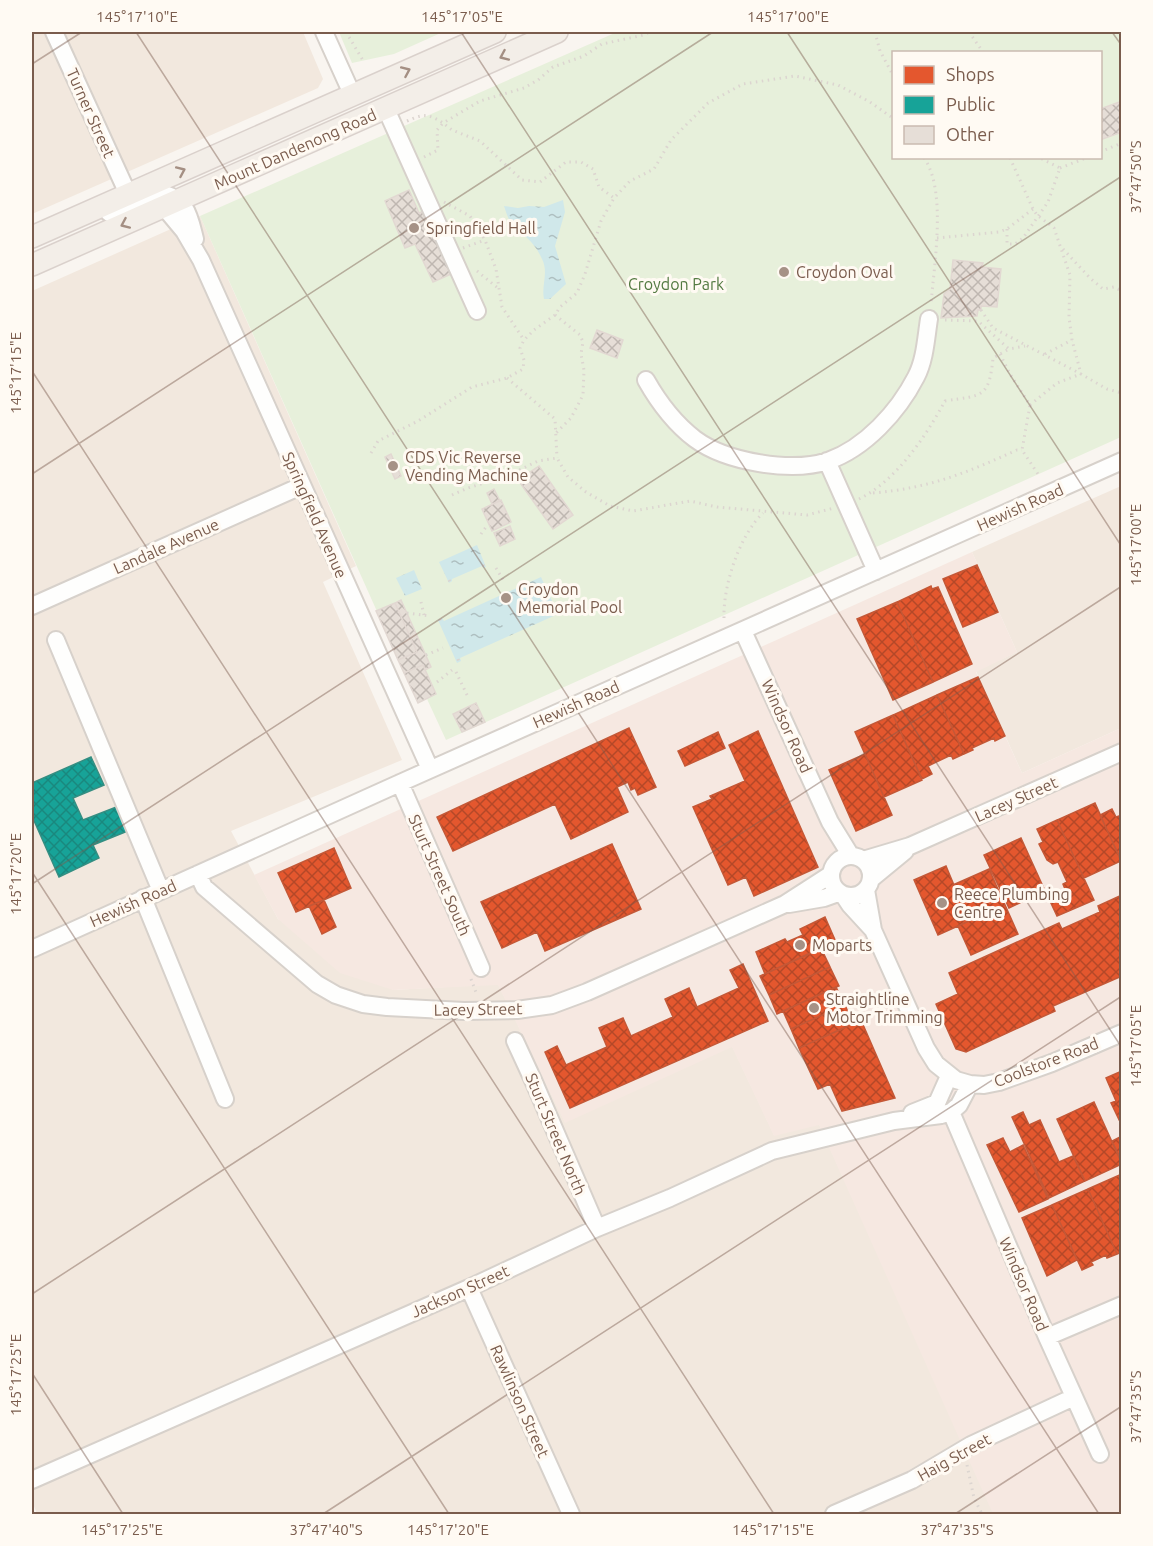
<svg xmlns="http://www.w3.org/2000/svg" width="1153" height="1546" font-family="Ubuntu,sans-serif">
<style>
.residential{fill:#f2e8de}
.commercial{fill:#f6e8e1}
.green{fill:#e7f0db;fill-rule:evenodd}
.water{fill:url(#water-ripples)}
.shops{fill:url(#shops-cross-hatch);stroke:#c45837;stroke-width:1.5}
.public{fill:url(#public-cross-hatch);stroke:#358e82;stroke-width:1.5}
.building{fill:url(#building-cross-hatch);stroke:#e2d8d2;stroke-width:1.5}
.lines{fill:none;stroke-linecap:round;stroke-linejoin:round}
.minor-casing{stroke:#d7d1cb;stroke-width:20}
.major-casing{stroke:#dad1cc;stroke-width:24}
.path{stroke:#dcd5d0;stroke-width:3;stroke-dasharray:1.5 4.5;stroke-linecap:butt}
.minor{stroke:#fefefd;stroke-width:16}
.major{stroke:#f3eee8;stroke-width:21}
.oneway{stroke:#a48f83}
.ticks{fill:none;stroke:#7a5c4d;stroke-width:1.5;stroke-opacity:0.45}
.poi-dot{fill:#a69286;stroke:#fffaf3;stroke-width:2}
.labels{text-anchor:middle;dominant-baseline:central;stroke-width:6;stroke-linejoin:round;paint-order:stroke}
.street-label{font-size:16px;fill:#7a5c4d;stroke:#fffaf3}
.poi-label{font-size:16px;fill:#7a5c4d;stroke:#fffaf3;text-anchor:start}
.park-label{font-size:16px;fill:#537a41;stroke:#fffaf3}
.neatline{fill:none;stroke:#7a5c4d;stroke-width:2}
.ticks-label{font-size:15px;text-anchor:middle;fill:#7a5c4d}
</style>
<defs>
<pattern id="water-ripples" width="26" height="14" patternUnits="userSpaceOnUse" patternTransform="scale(1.5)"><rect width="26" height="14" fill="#d0e8ea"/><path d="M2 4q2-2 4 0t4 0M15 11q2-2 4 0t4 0" fill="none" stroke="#aebfc0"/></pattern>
<pattern id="shops-cross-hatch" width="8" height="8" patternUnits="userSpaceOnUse" patternTransform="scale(1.5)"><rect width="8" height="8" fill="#e4572e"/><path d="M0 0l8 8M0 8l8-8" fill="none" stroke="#b44828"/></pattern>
<pattern id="public-cross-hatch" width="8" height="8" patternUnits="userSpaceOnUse" patternTransform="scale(1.5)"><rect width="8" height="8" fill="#17a398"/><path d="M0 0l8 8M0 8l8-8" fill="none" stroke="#1a887e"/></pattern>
<pattern id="building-cross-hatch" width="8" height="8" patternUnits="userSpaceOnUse" patternTransform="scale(1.5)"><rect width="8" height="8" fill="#e6ded7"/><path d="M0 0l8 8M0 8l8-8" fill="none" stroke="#bfb7b1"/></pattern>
</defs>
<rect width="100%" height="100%" fill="#f9f5f0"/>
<!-- residential -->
<path class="residential" d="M32,32H303L323,79L318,88L32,214Z
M200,216L356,566L323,582L402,760L231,831L278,919L393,990L498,984L565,1122L732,1046L774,1135L819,1124L995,1514H37L32,1501V291Z
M1121,486V728L1022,773L976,671L1017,652L972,552Z"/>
<!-- commercial -->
<path class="commercial" d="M972,552L1017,652L976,672L1022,773L1121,728V1514H993L819,1125L774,1136L732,1047L565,1123L498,985L393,990L340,973L278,919L254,875Z"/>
<!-- green -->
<path class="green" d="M339,32H443L394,54L352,63Z
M617,32H1121V437L446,740L427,699L418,703L200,216ZM894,52H1100V158H894Z"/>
<!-- water -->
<path class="water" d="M563,200L565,212L555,246L566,284L550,299H544C541,285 549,273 542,259C534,241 524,236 512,224C508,219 506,212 504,206L518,208L529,206L544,207Z
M477,545L486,567L483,568L482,566L452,579V581L449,583L439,562Z
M414,570L422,589L405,596L396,578Z
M541,577L558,614L460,658L461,661L457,663L438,620L442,618L444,621Z"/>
<!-- shops -->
<path class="shops" d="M977,565L998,612L963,627L943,579Z
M931,586L932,589L938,587L972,664L933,682L897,602Z
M897,602L933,682L893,700L857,619Z
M978,677L1005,736L995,741L994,738L972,748L973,750L964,754L937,695Z
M937,695L964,754L953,759L951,755L928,766L932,774L922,779L893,715Z
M893,715L922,780L884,797L855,732Z
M629,728L656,787L638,795L635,788L631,790L628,782L617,787L628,812L571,839L555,804L453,851L437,817Z
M758,731L818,867L754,896L746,877L728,885L693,807L712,799L710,796L745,781L729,745Z
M718,732L725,748L685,766L678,751Z
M865,754L892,815L856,831L829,770Z
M1095,803L1121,861L1084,878L1057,820Z
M1112,809L1116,817L1122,815V862L1100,815Z
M1057,820L1094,900L1057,916L1049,899L1061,894L1062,896L1067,894L1063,884L1067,882L1058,862L1053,864L1047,860L1039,844L1043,842L1037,829Z
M1021,838L1045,891L1009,908L984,855Z
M612,844L641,909L545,951L537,932L502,948L481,902Z
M334,848L351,888L296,912L278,873Z
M946,866L969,921L938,935L914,880Z
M989,869L1018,934L971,955L958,926L969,921L953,885Z
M1122,895V976L1053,1006L1055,1011L966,1052L956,1049L936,1004L958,994L949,973L1059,923L1062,929L1100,912L1098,906Z
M324,900L336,927L322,934L309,906Z
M825,917L836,942L765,974L756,952L785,939L787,942L803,935L800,929Z
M821,948L830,967L769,995L760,976Z
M743,964L768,1021L570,1108L545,1052L557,1046L566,1065L607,1047L599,1028L623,1018L631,1036L673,1017L665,999L689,988L697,1007L739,988L730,970Z
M830,967L839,986L777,1014L769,995Z
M836,987L845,1005L791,1029L783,1011Z
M845,1005L853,1024L799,1048L791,1029Z
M861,1020L895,1098L842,1111L830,1084L818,1089L799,1048Z
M1122,1071V1126L1111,1103L1116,1101L1106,1078Z
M1094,1102L1122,1164L1085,1181L1057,1119Z
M1023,1112L1029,1125L1040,1120L1059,1162L1073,1156L1085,1181L1049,1198L1012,1117Z
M1122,1136V1162L1112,1141Z
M1003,1138L1010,1152L1023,1145L1048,1199L1019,1212L987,1145Z
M1122,1174V1252L1117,1254L1088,1189Z
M1088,1189L1117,1254L1107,1258L1106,1255L1091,1262L1093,1265L1082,1270L1052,1205Z
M1052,1205L1077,1260L1047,1276L1022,1218Z"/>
<!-- public -->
<path class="public" d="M91,757L104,785L73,798L83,820L119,806L130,830L93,845L99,858L59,877L32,816V783Z"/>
<!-- building -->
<path class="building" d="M1122,101V132L1100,140V109Z
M409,190L419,213L424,211L451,274L433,282L415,244L405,248L385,201Z
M953,260L983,263L982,267L1001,269L997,307L981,306V310H978L977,316L941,318L944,294L950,289Z
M597,330L623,340L617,358L590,348Z
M391,454L401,476L395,479L385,457Z
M539,466L573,515L553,529L518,480Z
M494,489L500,501L492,504L487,493Z
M501,500L511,522L492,531L482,509Z
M510,526L515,539L500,546L494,533Z
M401,600L431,667L425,670L423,665L404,673L398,660L417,652L395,603Z
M395,603L417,652L398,660L376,611Z
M423,665L436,694L418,703L404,673Z
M476,703L485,722L462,732L453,714Z"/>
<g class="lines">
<defs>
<path id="minor" d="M54,32L128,194
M324,32L352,94
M386,109L477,311
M164,207L184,231L201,260L430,769
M109,213L162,193C188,201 189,216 195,239
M646,380C659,403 674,423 695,439C726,462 791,473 828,461C865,448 898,412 916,377C925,360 926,338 929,319
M827,461L876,571
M32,606L301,486
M743,631L830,822L851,856
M56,640L161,891
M400,783L481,968
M831 876a20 20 0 1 1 40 0a20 20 0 1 1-40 0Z
M863,860L910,846L1122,752
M198,874L204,887L317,984L336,995L363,1004L387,1007L464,1011L517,1010L552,1005L587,992L785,904L830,875
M871,879L905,851
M866,890L873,930L926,1048L936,1064L956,1080L970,1084L984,1085L999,1082L1052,1063L1122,1033
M844,896L850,905L873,930
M143,898L225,1099
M789,904L824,898L838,893
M32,949L400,783L1122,461
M515,1041L533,1080L597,1228
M951,1112L1047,1337L1100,1454
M912,1113L937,1103L949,1076
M469,1288L571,1514
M1047,1337L1122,1305
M32,1480L469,1288L597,1228L670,1198L772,1151L894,1121L941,1115L951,1112L959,1105L970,1084
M834,1514L912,1480L971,1445L1074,1397"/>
<path id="major" d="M32,237L495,32
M32,265L557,32"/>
</defs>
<!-- minor casing -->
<use href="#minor" class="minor-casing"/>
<!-- major casing -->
<use href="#major" class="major-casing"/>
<!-- path -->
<path class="path" d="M346,32L364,62
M875,32L880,51L894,77
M969,32L983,52
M407,121C423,114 427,113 443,123L480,101L524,88L538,80L553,67L584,56L602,44L644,35L649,32
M1100,152L1122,143
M424,157L438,150L437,130L443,123L452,130L480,141L522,180L540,182L566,162H581L593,169L599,187L614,198L630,181L654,169L671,140L708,103L743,84L795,76L838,85L870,102L894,119
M924,158C947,190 934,265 931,304
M1010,158L1033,209L1037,215L1054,228L1070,275L1069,317L1072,340L1081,374L1107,389L1122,393
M1060,168L1086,158
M444,202L470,216L485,240L496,269L502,307L524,340
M1007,229V244H1015L1023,238L1048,202L1060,168L1040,158
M937,238L999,232L1007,229L1033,209
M463,248L485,240
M1063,249L1090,278L1103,289L1114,287L1122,291
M477,271L499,289
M981,310L993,328L1081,374
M555,315L580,335L583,342L581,354L584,370L583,395L571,418L556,433
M945,320L978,321L1009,349L1025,346
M1000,354L1010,374L1030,405L1022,450L1040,477
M1045,354L1072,340
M507,378L555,419L557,458
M1030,405L1057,383L1081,374
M371,453L378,441L418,421L472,387L507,378L523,369L524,360L520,348L524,340L534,330L555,315L560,307L577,293L585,274L601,221L614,198
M873,493C930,488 966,473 1017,450H1022
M452,495L468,488L509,475L538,461L557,458L568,477L586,492L610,506L633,511L690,501L717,507L807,515L834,508
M859,499C896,481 926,436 945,401C982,395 989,399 993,358L1009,349
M481,534L486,527
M483,565L485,567
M496,568L505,583
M449,580L450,582
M421,602L424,615
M407,613L430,616
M724,618C723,586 739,536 763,513
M440,619L441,622
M426,655L443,648
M458,659L459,662
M456,672L469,699
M437,682L452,670
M471,979L477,995
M967,1465L974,1498L982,1514"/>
<!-- minor -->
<use href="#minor" class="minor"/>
<!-- major -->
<use href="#major" class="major"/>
</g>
<!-- one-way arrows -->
<defs><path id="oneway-chevron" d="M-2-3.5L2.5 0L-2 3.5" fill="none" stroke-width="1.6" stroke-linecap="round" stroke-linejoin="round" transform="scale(1.5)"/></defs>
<g class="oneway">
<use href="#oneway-chevron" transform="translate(504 56) rotate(156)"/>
<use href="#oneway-chevron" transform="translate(406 71) rotate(-24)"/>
<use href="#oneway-chevron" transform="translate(181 171) rotate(-24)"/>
<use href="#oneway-chevron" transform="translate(125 224) rotate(156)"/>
</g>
<!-- ticks -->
<path class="ticks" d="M136,32L1099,1514M461,32L1122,1048M787,32L1122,547M1112,32L1122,46M32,64L82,32M32,371L774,1514M32,474L713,32M32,872L449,1514M32,884L1122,176M32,1294L1122,586M32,1373L123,1514M323,1514L1122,996M955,1514L1122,1406"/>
<!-- markers -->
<g class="poi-dot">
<circle cx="414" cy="228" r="6"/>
<circle cx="784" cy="272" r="6"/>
<circle cx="393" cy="466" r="6"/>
<circle cx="506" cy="598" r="6"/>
<circle cx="942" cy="903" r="6"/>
<circle cx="800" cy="945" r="6"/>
<circle cx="814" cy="1008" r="6"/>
</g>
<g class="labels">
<!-- street labels -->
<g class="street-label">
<text transform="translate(91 113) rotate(66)">Turner Street</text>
<text transform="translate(295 149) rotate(-24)">Mount Dandenong Road</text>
<text transform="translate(1020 507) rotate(-24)">Hewish Road</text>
<text transform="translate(315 515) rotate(66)">Springfield Avenue</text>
<text transform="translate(166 546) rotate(-24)">Landale Avenue</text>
<text transform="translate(576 704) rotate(-24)">Hewish Road</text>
<text transform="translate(787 726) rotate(66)">Windsor Road</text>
<text transform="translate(1016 799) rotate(-24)">Lacey Street</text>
<text transform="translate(440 875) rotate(66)">Sturt Street South</text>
<text transform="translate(133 903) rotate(-24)">Hewish Road</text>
<text transform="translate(478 1009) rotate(-1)">Lacey Street</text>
<text transform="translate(1046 1062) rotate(-21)">Coolstore Road</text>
<text transform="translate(556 1134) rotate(67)">Sturt Street North</text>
<text transform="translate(1024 1284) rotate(67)">Windsor Road</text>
<text transform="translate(460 1291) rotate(-24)">Jackson Street</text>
<text transform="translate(520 1401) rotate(66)">Rawlinson Street</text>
<text transform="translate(954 1457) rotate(-29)">Haig Street</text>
</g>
<!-- poi labels -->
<g class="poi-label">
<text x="426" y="228">Springfield Hall</text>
<text x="796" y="272">Croydon Oval</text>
<text x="405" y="457">CDS Vic Reverse<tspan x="405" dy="18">Vending Machine</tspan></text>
<text x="518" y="589">Croydon<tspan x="518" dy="18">Memorial Pool</tspan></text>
<text x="954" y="894">Reece Plumbing<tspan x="954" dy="18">Centre</tspan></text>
<text x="812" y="945">Moparts</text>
<text x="826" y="999">Straightline<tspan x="826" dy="18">Motor Trimming</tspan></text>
</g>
<!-- park labels -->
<g class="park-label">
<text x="676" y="284">Croydon Park</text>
</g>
</g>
<!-- border -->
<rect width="1153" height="1546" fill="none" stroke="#fffaf3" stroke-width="66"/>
<!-- legend -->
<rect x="892" y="51" width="210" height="108" fill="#fffaf3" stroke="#cabbb1" stroke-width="1.5"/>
<rect x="904" y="66" width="30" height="18" fill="#e4572e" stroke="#cabbb1" stroke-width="1.5"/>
<text x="946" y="81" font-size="18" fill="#7a5c4d">Shops</text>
<rect x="904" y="96" width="30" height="18" fill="#17a398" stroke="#cabbb1" stroke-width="1.5"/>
<text x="946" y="111" font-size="18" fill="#7a5c4d">Public</text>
<rect x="904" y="126" width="30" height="18" fill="#e6ded7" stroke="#cabbb1" stroke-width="1.5"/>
<text x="946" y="141" font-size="18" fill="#7a5c4d">Other</text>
<rect x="33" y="33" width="1087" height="1480" class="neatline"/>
<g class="ticks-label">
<text x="137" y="22">145°17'10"E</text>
<text x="462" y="22">145°17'05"E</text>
<text x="788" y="22">145°17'00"E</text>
<text transform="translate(1136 177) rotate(-90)" y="5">37°47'50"S</text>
<text transform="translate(16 373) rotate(-90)" y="5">145°17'15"E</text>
<text transform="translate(1136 545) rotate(-90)" y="5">145°17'00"E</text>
<text transform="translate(16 874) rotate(-90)" y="5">145°17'20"E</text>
<text transform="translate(1136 1046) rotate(-90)" y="5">145°17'05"E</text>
<text transform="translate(16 1375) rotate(-90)" y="5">145°17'25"E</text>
<text transform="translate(1136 1407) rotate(-90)" y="5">37°47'35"S</text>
<text x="122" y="1535">145°17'25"E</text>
<text x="326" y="1535">37°47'40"S</text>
<text x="448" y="1535">145°17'20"E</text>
<text x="773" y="1535">145°17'15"E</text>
<text x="957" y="1535">37°47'35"S</text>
</g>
</svg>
